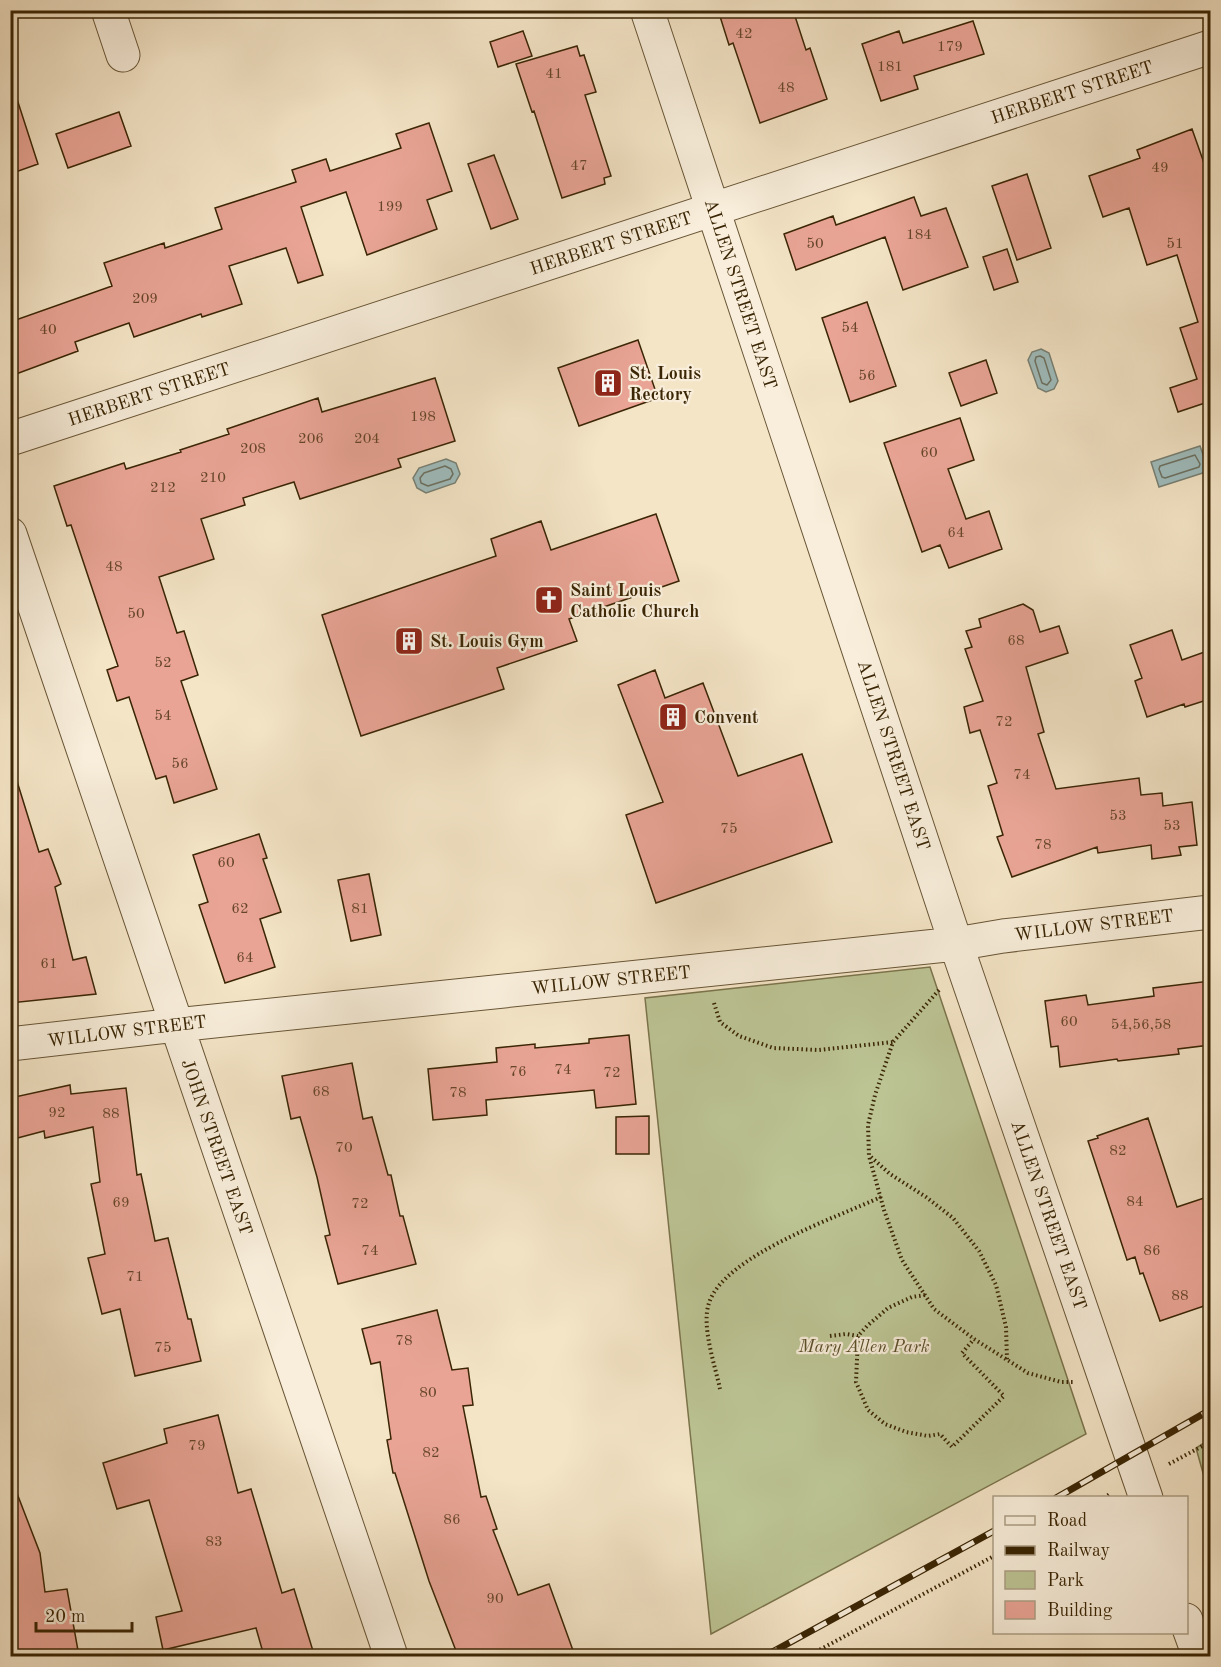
<svg xmlns="http://www.w3.org/2000/svg" width="1221" height="1667" font-family="'Old Standard TT',serif">
<style>
.green{fill:#bcc494;stroke:#7b744c;stroke-width:1.5}
.water{fill:#9fbdbe;stroke:#778074;stroke-width:1.5}
.lines{fill:none;stroke-linecap:round;stroke-linejoin:round}
.shore{stroke:#6c7161;stroke-width:1.5}
.building{fill:#e9a495;stroke:#3a2504;stroke-width:1.5}
.minor-casing{stroke:#685535;stroke-width:35}
.path{stroke:#3a2504;stroke-width:4;stroke-dasharray:1.5 3;stroke-linecap:butt}
.minor{stroke:#f8eedb;stroke-width:33}
.rail-casing{stroke:#3a2504;stroke-width:7}
.rail{stroke:#f8eedb;stroke-width:4.5;stroke-dasharray:14;stroke-linecap:butt}
.labels{text-anchor:middle;stroke-width:4.5;stroke-linejoin:round;paint-order:stroke}
.number-label{font-size:15px;fill:#664528}
.street-label{font-size:18px;fill:#3a2504;stroke:#f8eedb}
.poi-label{font-size:18px;font-weight:bold;fill:#3a2504;stroke:#f8eedb;text-anchor:start}
.park-label{font-size:18px;font-style:italic;fill:#5a4d28;stroke:#f8eedb}
</style>
<rect width="100%" height="100%" fill="#f4e5c7"/>
<filter id="stains"><feTurbulence type="fractalNoise" baseFrequency=".00333" numOctaves="4"/><feColorMatrix values="0 0 0 0 .2 0 0 0 0 .09 0 0 0 0 .02 0 0 0 .5 -.17"/></filter>
<radialGradient id="worn" r=".72"><stop offset=".6" stop-color="#630" stop-opacity="0"/><stop offset="1" stop-color="#630" stop-opacity=".3"/></radialGradient>
<!-- green -->
<path class="green" d="M 930,967 L 1086,1434 L 711,1634 L 645,998 Z
M 1210,1439 L 1210,1478 L 1205,1480 L 1196,1448 Z"/>
<!-- water -->
<path class="water" d="M 1041,349 L 1049,353 L 1058,381 L 1054,389 L 1046,392 L 1038,388 L 1028,360 L 1032,352 Z
M 1200,446 L 1209,471 L 1159,487 L 1151,462 Z
M 446,459 L 456,463 L 460,474 L 455,483 L 426,493 L 417,488 L 413,478 L 419,468 Z"/>
<g class="lines">
<!-- shore -->
<path class="shore" d="M 1040,356 L 1044,358 L 1051,380 L 1047,385 L 1042,383 L 1035,361 L 1036,357 Z
M 1195,455 L 1200,464 L 1199,467 L 1165,478 L 1162,477 L 1159,469 L 1160,466 Z
M 445,466 L 451,469 L 453,474 L 450,479 L 428,486 L 421,483 L 420,478 L 424,473 Z"/>
</g>
<!-- building -->
<path class="building" d="M 718,10 L 793,10 L 806,50 L 810,48 L 827,99 L 760,123 L 733,43 L 729,45 Z
M 973,21 L 984,54 L 914,76 L 918,89 L 881,101 L 862,44 L 899,31 L 903,43 Z
M 523,31 L 532,56 L 498,67 L 490,42 Z
M 577,46 L 580,56 L 584,55 L 596,92 L 585,95 L 611,176 L 604,178 L 605,184 L 562,198 L 534,111 L 532,112 L 516,64 Z
M 16,96 L 38,164 L 10,174 L 10,97 Z
M 119,112 L 131,146 L 68,168 L 56,134 Z
M 429,123 L 452,191 L 427,200 L 437,229 L 367,255 L 346,192 L 301,207 L 323,275 L 298,283 L 286,248 L 229,266 L 242,304 L 202,317 L 201,314 L 134,337 L 129,323 L 75,342 L 78,351 L 16,374 L 10,359 L 10,322 L 112,286 L 104,263 L 164,243 L 165,248 L 222,229 L 215,208 L 296,182 L 292,170 L 326,159 L 330,171 L 401,148 L 396,134 Z
M 1192,129 L 1210,180 L 1210,404 L 1206,405 L 1205,403 L 1178,412 L 1170,388 L 1197,379 L 1180,328 L 1198,322 L 1177,255 L 1147,265 L 1129,208 L 1103,217 L 1089,176 L 1140,158 L 1137,150 Z
M 494,155 L 518,219 L 491,229 L 468,164 Z
M 1027,174 L 1051,248 L 1017,260 L 992,186 Z
M 914,197 L 921,216 L 946,208 L 968,267 L 903,290 L 885,237 L 796,270 L 784,234 L 833,216 L 836,225 Z
M 1007,249 L 1018,282 L 994,290 L 983,257 Z
M 867,302 L 896,386 L 850,402 L 822,318 Z
M 638,340 L 658,398 L 579,426 L 558,368 Z
M 986,360 L 997,393 L 961,406 L 949,373 Z
M 435,378 L 455,441 L 398,459 L 401,467 L 300,499 L 294,482 L 243,498 L 245,505 L 201,519 L 214,559 L 159,577 L 177,633 L 184,631 L 198,675 L 181,681 L 217,789 L 174,803 L 166,776 L 156,779 L 129,697 L 117,701 L 107,670 L 118,666 L 71,525 L 67,526 L 54,486 L 124,463 L 126,469 L 181,452 L 180,450 L 229,434 L 227,429 L 318,398 L 322,412 Z
M 960,418 L 974,460 L 948,469 L 966,519 L 989,511 L 1002,549 L 949,568 L 940,545 L 922,552 L 884,443 Z
M 656,514 L 679,581 L 569,619 L 577,641 L 497,668 L 504,689 L 361,736 L 322,615 L 496,556 L 491,539 L 541,521 L 551,550 Z
M 1023,604 L 1033,610 L 1040,632 L 1059,626 L 1068,653 L 1026,667 L 1044,732 L 1038,734 L 1056,789 L 1139,778 L 1141,795 L 1162,793 L 1163,806 L 1192,802 L 1197,845 L 1179,847 L 1181,855 L 1152,859 L 1151,845 L 1098,853 L 1097,847 L 1012,877 L 997,837 L 1003,835 L 988,786 L 997,783 L 980,730 L 970,733 L 964,707 L 983,701 L 965,649 L 972,647 L 966,631 L 981,627 L 979,619 Z
M 1172,630 L 1182,660 L 1210,650 L 1210,699 L 1185,707 L 1184,704 L 1147,717 L 1135,681 L 1142,678 L 1130,645 Z
M 655,670 L 665,698 L 703,683 L 738,776 L 802,754 L 832,842 L 656,903 L 626,815 L 663,802 L 618,685 Z
M 16,778 L 39,852 L 48,849 L 61,884 L 55,887 L 73,960 L 86,957 L 96,994 L 10,1003 L 10,779 Z
M 259,834 L 267,858 L 263,859 L 281,912 L 260,919 L 275,967 L 225,983 L 199,905 L 208,902 L 193,855 Z
M 369,874 L 381,935 L 351,941 L 338,880 Z
M 1210,981 L 1210,1045 L 1178,1049 L 1179,1054 L 1118,1061 L 1117,1059 L 1060,1067 L 1058,1046 L 1051,1047 L 1045,1001 L 1086,995 L 1088,1005 L 1154,996 L 1153,988 Z
M 629,1035 L 636,1104 L 596,1108 L 594,1090 L 486,1100 L 487,1115 L 433,1120 L 428,1069 L 497,1062 L 496,1048 L 535,1044 L 535,1048 L 589,1043 L 589,1039 Z
M 352,1063 L 363,1119 L 372,1117 L 388,1175 L 391,1175 L 400,1216 L 403,1216 L 416,1264 L 338,1284 L 325,1236 L 330,1235 L 317,1177 L 300,1117 L 291,1119 L 282,1076 Z
M 70,1085 L 71,1094 L 126,1088 L 137,1175 L 141,1174 L 155,1241 L 168,1238 L 188,1319 L 191,1319 L 201,1361 L 135,1376 L 120,1309 L 102,1314 L 88,1258 L 105,1254 L 91,1184 L 100,1182 L 93,1127 L 45,1138 L 44,1131 L 10,1140 L 10,1098 Z
M 649,1116 L 649,1154 L 616,1154 L 616,1117 Z
M 1148,1118 L 1177,1207 L 1210,1196 L 1210,1304 L 1160,1321 L 1143,1273 L 1140,1274 L 1135,1257 L 1127,1260 L 1088,1141 L 1098,1138 L 1097,1136 Z
M 437,1310 L 452,1370 L 468,1368 L 473,1405 L 463,1406 L 481,1497 L 486,1496 L 497,1529 L 493,1530 L 518,1595 L 549,1584 L 575,1656 L 458,1656 L 429,1581 L 395,1473 L 393,1473 L 387,1440 L 391,1439 L 380,1362 L 371,1364 L 362,1329 Z
M 218,1415 L 238,1493 L 251,1489 L 282,1593 L 294,1589 L 313,1651 L 296,1656 L 264,1656 L 256,1628 L 163,1650 L 156,1617 L 182,1611 L 149,1500 L 117,1509 L 103,1463 L 167,1443 L 164,1429 Z
M 10,1483 L 13,1483 L 40,1553 L 45,1592 L 67,1589 L 79,1656 L 10,1656 Z"/>
<g class="lines">
<!-- minor casing -->
<g class="minor-casing">
<path id="minor" d="M 108,10 L 123,55
M 647,10 L 956,944 L 1146,1498
M 10,439 L 1210,47
M 10,534 L 391,1656
M 10,1044 L 176,1025 L 956,944 L 1003,936 L 1210,912
M 1186,1620 L 1199,1656"/>
</g>
<!-- path -->
<path class="path" d="M 939,990 L 893,1042 L 875,1095 L 868,1125 L 869,1156 L 884,1210 L 902,1260 L 934,1309 L 974,1339 L 1028,1373 L 1061,1382 L 1073,1382
M 714,1003 L 720,1022 L 739,1036 L 773,1048 L 819,1050 L 893,1042
M 871,1157 L 890,1174 L 926,1197 L 953,1218 L 979,1251 L 996,1285 L 1006,1327 L 1007,1360
M 925,1295 L 912,1297 L 888,1308 L 867,1326 L 858,1336 L 856,1382 L 868,1410 L 885,1424 L 906,1432 L 928,1436 L 940,1434 L 952,1447 L 1004,1396 L 962,1353 L 974,1339
M 830,1336 L 846,1334 L 858,1336
M 720,1389 C 715,1365 701,1326 709,1303 C 724,1256 837,1217 881,1197
M 1169,1464 L 1210,1442
M 1104,1498 L 1111,1493
M 808,1656 L 994,1556"/>
<!-- minor -->
<use href="#minor" class="minor"/>
<!-- rail casing -->
<g class="rail-casing">
<path id="rail" d="M 1056,1498 L 1210,1410
M 765,1656 L 994,1531"/>
</g>
<!-- rail -->
<use href="#rail" class="rail"/>
</g>
<!-- icons -->
<defs>
<g id="building-square" transform="scale(1.5)"><rect x="-9" y="-9" width="18" height="18" rx="4" fill="#8f2418" stroke="#f8eedb"/><path d="M-4-6H4V6H1V3H-1V6H-4ZM-2.5-4.3h1.7v1.8h-1.7ZM.8-4.3h1.7v1.8H.8ZM-2.5-1h1.7V.8h-1.7ZM.8-1h1.7V.8H.8Z" fill="#fff"/></g>
<g id="church-square" transform="scale(1.5)"><rect x="-9" y="-9" width="18" height="18" rx="4" fill="#8f2418" stroke="#f8eedb"/><path d="M-1.2-6h2.4v3.5h3.3v2.4h-3.3V6h-2.4V-.1h-3.3v-2.4h3.3Z" fill="#fff"/></g>
</defs>
<g fill-rule="evenodd">
<use href="#building-square" x="608" y="383"/>
<use href="#church-square" x="549" y="600"/>
<use href="#building-square" x="409" y="641"/>
<use href="#building-square" x="673" y="717"/>
</g>
<g class="labels">
<!-- number labels -->
<g class="number-label">
<text x="744" y="38">42</text>
<text x="950" y="51">179</text>
<text x="890" y="71">181</text>
<text x="554" y="78">41</text>
<text x="786" y="92">48</text>
<text x="579" y="170">47</text>
<text x="1160" y="172">49</text>
<text x="390" y="211">199</text>
<text x="919" y="239">184</text>
<text x="815" y="248">50</text>
<text x="1175" y="248">51</text>
<text x="145" y="303">209</text>
<text x="850" y="332">54</text>
<text x="48" y="334">40</text>
<text x="867" y="380">56</text>
<text x="423" y="421">198</text>
<text x="311" y="443">206</text>
<text x="367" y="443">204</text>
<text x="253" y="453">208</text>
<text x="929" y="457">60</text>
<text x="213" y="482">210</text>
<text x="163" y="492">212</text>
<text x="956" y="537">64</text>
<text x="114" y="571">48</text>
<text x="136" y="618">50</text>
<text x="1016" y="645">68</text>
<text x="163" y="667">52</text>
<text x="163" y="720">54</text>
<text x="1004" y="726">72</text>
<text x="180" y="768">56</text>
<text x="1022" y="779">74</text>
<text x="1118" y="820">53</text>
<text x="1172" y="830">53</text>
<text x="729" y="833">75</text>
<text x="1043" y="849">78</text>
<text x="226" y="867">60</text>
<text x="240" y="913">62</text>
<text x="360" y="913">81</text>
<text x="245" y="962">64</text>
<text x="49" y="968">61</text>
<text x="1069" y="1026">60</text>
<text x="1141" y="1029">54,56,58</text>
<text x="563" y="1074">74</text>
<text x="518" y="1076">76</text>
<text x="612" y="1077">72</text>
<text x="321" y="1096">68</text>
<text x="458" y="1097">78</text>
<text x="57" y="1117">92</text>
<text x="111" y="1118">88</text>
<text x="344" y="1152">70</text>
<text x="1118" y="1155">82</text>
<text x="1135" y="1206">84</text>
<text x="121" y="1207">69</text>
<text x="360" y="1208">72</text>
<text x="370" y="1255">74</text>
<text x="1152" y="1255">86</text>
<text x="135" y="1281">71</text>
<text x="1180" y="1300">88</text>
<text x="404" y="1345">78</text>
<text x="163" y="1352">75</text>
<text x="428" y="1397">80</text>
<text x="197" y="1450">79</text>
<text x="431" y="1457">82</text>
<text x="452" y="1524">86</text>
<text x="214" y="1546">83</text>
<text x="495" y="1603">90</text>
</g>
<!-- street labels -->
<g class="street-label">
<text transform="translate(1072 92) rotate(-18)" y="6">HERBERT STREET</text>
<text transform="translate(611 243) rotate(-18)" y="6">HERBERT STREET</text>
<text transform="translate(741 294) rotate(72)" y="6">ALLEN STREET EAST</text>
<text transform="translate(149 394) rotate(-18)" y="6">HERBERT STREET</text>
<text transform="translate(894 755) rotate(72)" y="6">ALLEN STREET EAST</text>
<text transform="translate(1094 925) rotate(-7)" y="6">WILLOW STREET</text>
<text transform="translate(611 980) rotate(-6)" y="6">WILLOW STREET</text>
<text transform="translate(127 1031) rotate(-7)" y="6">WILLOW STREET</text>
<text transform="translate(217 1147) rotate(71)" y="6">JOHN STREET EAST</text>
<text transform="translate(1049 1215) rotate(71)" y="6">ALLEN STREET EAST</text>
</g>
<!-- poi labels -->
<g class="poi-label">
<text x="629" y="379">St. Louis<tspan x="629" dy="21">Rectory</tspan></text>
<text x="570" y="596">Saint Louis<tspan x="570" dy="21">Catholic Church</tspan></text>
<text x="430" y="647">St. Louis Gym</text>
<text x="694" y="723">Convent</text>
</g>
<!-- park labels -->
<g class="park-label">
<text x="864" y="1352">Mary Allen Park</text>
</g>
</g>
<!-- margin -->
<rect width="1221" height="1667" fill="none" stroke="#f4e5c7" stroke-width="36"/>
<rect x="12" y="12" width="1197" height="1643" fill="none" stroke="#3a2504" stroke-width="3"/>
<rect x="18" y="18" width="1185" height="1631" fill="none" stroke="#3a2504" stroke-width="1.5"/>
<!-- legend -->
<rect x="993" y="1496" width="195" height="138" fill="#f8eedb" stroke="#ac9e85" stroke-width="1.5"/>
<rect x="1005" y="1516" width="30" height="9" fill="#f8eedb" stroke="#ac9e85" stroke-width="1.5"/>
<text x="1047" y="1526" font-size="18" fill="#3a2504">Road</text>
<rect x="1005" y="1546" width="30" height="9" fill="#3a2504" stroke="#ac9e85" stroke-width="1.5"/>
<text x="1047" y="1556" font-size="18" fill="#3a2504">Railway</text>
<rect x="1005" y="1571" width="30" height="18" fill="#bcc494" stroke="#ac9e85" stroke-width="1.5"/>
<text x="1047" y="1586" font-size="18" fill="#3a2504">Park</text>
<rect x="1005" y="1601" width="30" height="18" fill="#e9a495" stroke="#ac9e85" stroke-width="1.5"/>
<text x="1047" y="1616" font-size="18" fill="#3a2504">Building</text>
<!-- scale -->
<path d="M36 1622v9h96v-9" fill="none" stroke="#3a2504" stroke-width="3"/>
<text x="45" y="1622" font-size="18" fill="#3a2504" stroke="#f8eedb" stroke-width="4.5" paint-order="stroke">20 m</text>
<rect width="100%" height="100%" filter="url(#stains)"/>
<rect width="100%" height="100%" fill="url(#worn)"/>
</svg>
